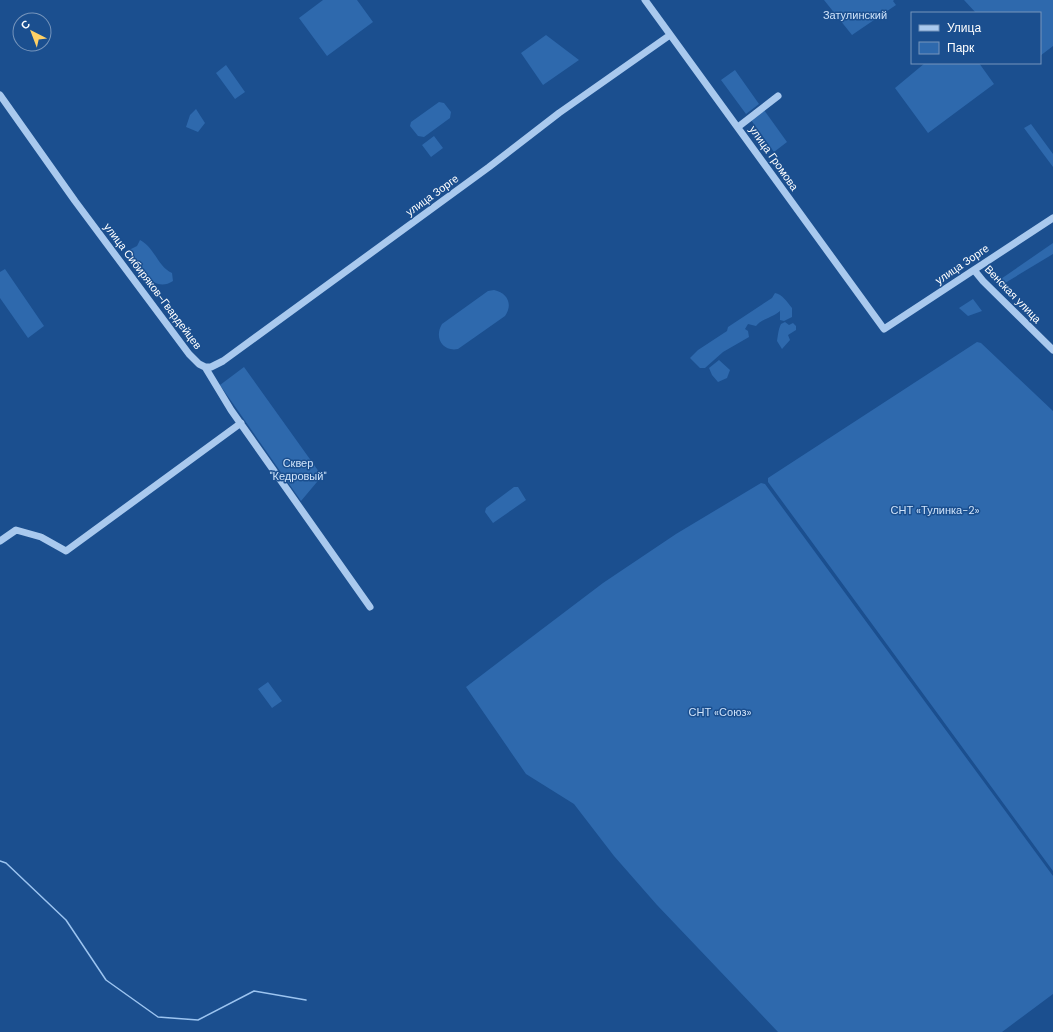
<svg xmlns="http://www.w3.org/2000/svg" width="1053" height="1032" font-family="'DM Sans',sans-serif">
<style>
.green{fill:#2e69ad}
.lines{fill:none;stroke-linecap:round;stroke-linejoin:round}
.stream{stroke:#9cc4f0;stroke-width:1.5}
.minor{stroke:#a9c9ee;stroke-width:7}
.labels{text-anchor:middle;stroke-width:3;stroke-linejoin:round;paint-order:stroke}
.park-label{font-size:11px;fill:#cfe3fa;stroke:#1b4f8f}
.street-label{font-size:11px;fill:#fff;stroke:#1b4f8f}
</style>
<rect width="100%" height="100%" fill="#1b4f8f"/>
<!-- green -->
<path class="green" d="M 323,0 L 357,0 L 373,22 L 327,56 L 299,18 Z
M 824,0 L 894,0 L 893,1 L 896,5 L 852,35 Z
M 964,0 L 1053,0 L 1053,46 L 1040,56 L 1040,13 L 976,13 Z
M 546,35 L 579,60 L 543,85 L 521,53 Z
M 925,63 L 979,63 L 994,84 L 928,133 L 895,88 Z
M 226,65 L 245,92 L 235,99 L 216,73 Z
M 735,70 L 759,104 L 746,114 L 721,80 Z
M 439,102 L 444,103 L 451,112 L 450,118 L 424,137 L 418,136 L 410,126 L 411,122 Z
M 196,109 L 205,123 L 198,132 L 186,127 L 190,115 Z
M 764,110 L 787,142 L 774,152 L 751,120 Z
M 1031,124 L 1053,154 L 1053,167 L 1024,128 Z
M 434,136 L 443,148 L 431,157 L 422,145 Z
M 140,240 C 155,248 158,267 172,273 L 173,281 C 152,295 139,264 129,250 L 137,246 Z
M 1053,243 L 1053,254 L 1000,286 L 995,283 Z
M 5,269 L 44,326 L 28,338 L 0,298 L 0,272 Z
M 494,290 C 508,293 513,305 505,316 L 458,349 C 442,352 434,337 442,324 L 488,291 Z
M 775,293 C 782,294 788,303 792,308 L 792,317 L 784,321 L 780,320 L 780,311 C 772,318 763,318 756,326 L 748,324 L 745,329 L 748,331 L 749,337 L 723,352 L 705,368 L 700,368 L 690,358 L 698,350 L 727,331 L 728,327 L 772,298 Z
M 973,299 L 982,311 L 968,316 L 959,308 Z
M 785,322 L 789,325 L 793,323 L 796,326 L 796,330 L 788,335 L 790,340 L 782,349 L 777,341 C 778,336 778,330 781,324 Z
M 977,342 L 981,343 L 1053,411 L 1053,871 L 768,482 L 768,478 Z
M 719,360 L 730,370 L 727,378 L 718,382 L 712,375 L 709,368 Z
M 244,367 L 322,476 L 301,501 L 220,385 Z
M 761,483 L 765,484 L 1053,876 L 1053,994 L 1002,1032 L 778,1032 L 657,905 L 614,856 L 574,804 L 526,774 L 466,687 L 603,583 L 676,534 Z
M 514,487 L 518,487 L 526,500 L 493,523 L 485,512 L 486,508 Z
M 268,682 L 282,701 L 272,708 L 258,689 Z"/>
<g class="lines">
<!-- stream -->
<path class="stream" d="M 0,861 L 6,863 L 66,920 L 106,980 L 158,1017 L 198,1020 L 254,991 L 306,1000"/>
<!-- minor -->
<path class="minor" d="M 645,0 L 884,329 L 1053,218
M 0,95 L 75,201 L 189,354 L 199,364 L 205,367 L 231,410 L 370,607
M 738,127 L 778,96
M 974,270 L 983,281 L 1053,350
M 205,367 L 211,367 L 223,361 L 489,167 L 559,113 L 670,35
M 0,541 L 16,530 L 41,537 L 66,551 L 241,423"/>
</g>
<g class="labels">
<!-- park labels -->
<g class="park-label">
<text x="855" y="19">Затулинский</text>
<text x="298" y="467">Сквер<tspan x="298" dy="13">"Кедровый"</tspan></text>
<text x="935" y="514">СНТ «Тулинка-2»</text>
<text x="720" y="716">СНТ «Союз»</text>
</g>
<!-- street labels -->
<g class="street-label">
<text transform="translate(774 158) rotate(55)" y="4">улица Громова</text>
<text transform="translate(432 195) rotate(-36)" y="4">улица Зорге</text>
<text transform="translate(962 264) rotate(-34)" y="4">улица Зорге</text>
<text transform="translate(153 286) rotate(53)" y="4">улица Сибиряков-Гвардейцев</text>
<text transform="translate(1013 294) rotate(46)" y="4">Венская улица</text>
</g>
</g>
<!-- legend -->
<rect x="911" y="12" width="130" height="52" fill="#1b4f8f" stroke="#7695bc"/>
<rect x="919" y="25" width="20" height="6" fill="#a9c9ee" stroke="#7695bc"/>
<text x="947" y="32" font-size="12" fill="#ffffff">Улица</text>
<rect x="919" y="42" width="20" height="12" fill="#2e69ad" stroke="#7695bc"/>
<text x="947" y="52" font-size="12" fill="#ffffff">Парк</text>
<!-- north arrow -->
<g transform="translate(32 32) rotate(318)"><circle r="19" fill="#1b4f8f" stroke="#7695bc"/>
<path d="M0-3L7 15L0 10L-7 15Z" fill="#ffd166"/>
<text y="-6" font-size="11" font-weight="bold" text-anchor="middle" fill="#ffffff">С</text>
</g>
</svg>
